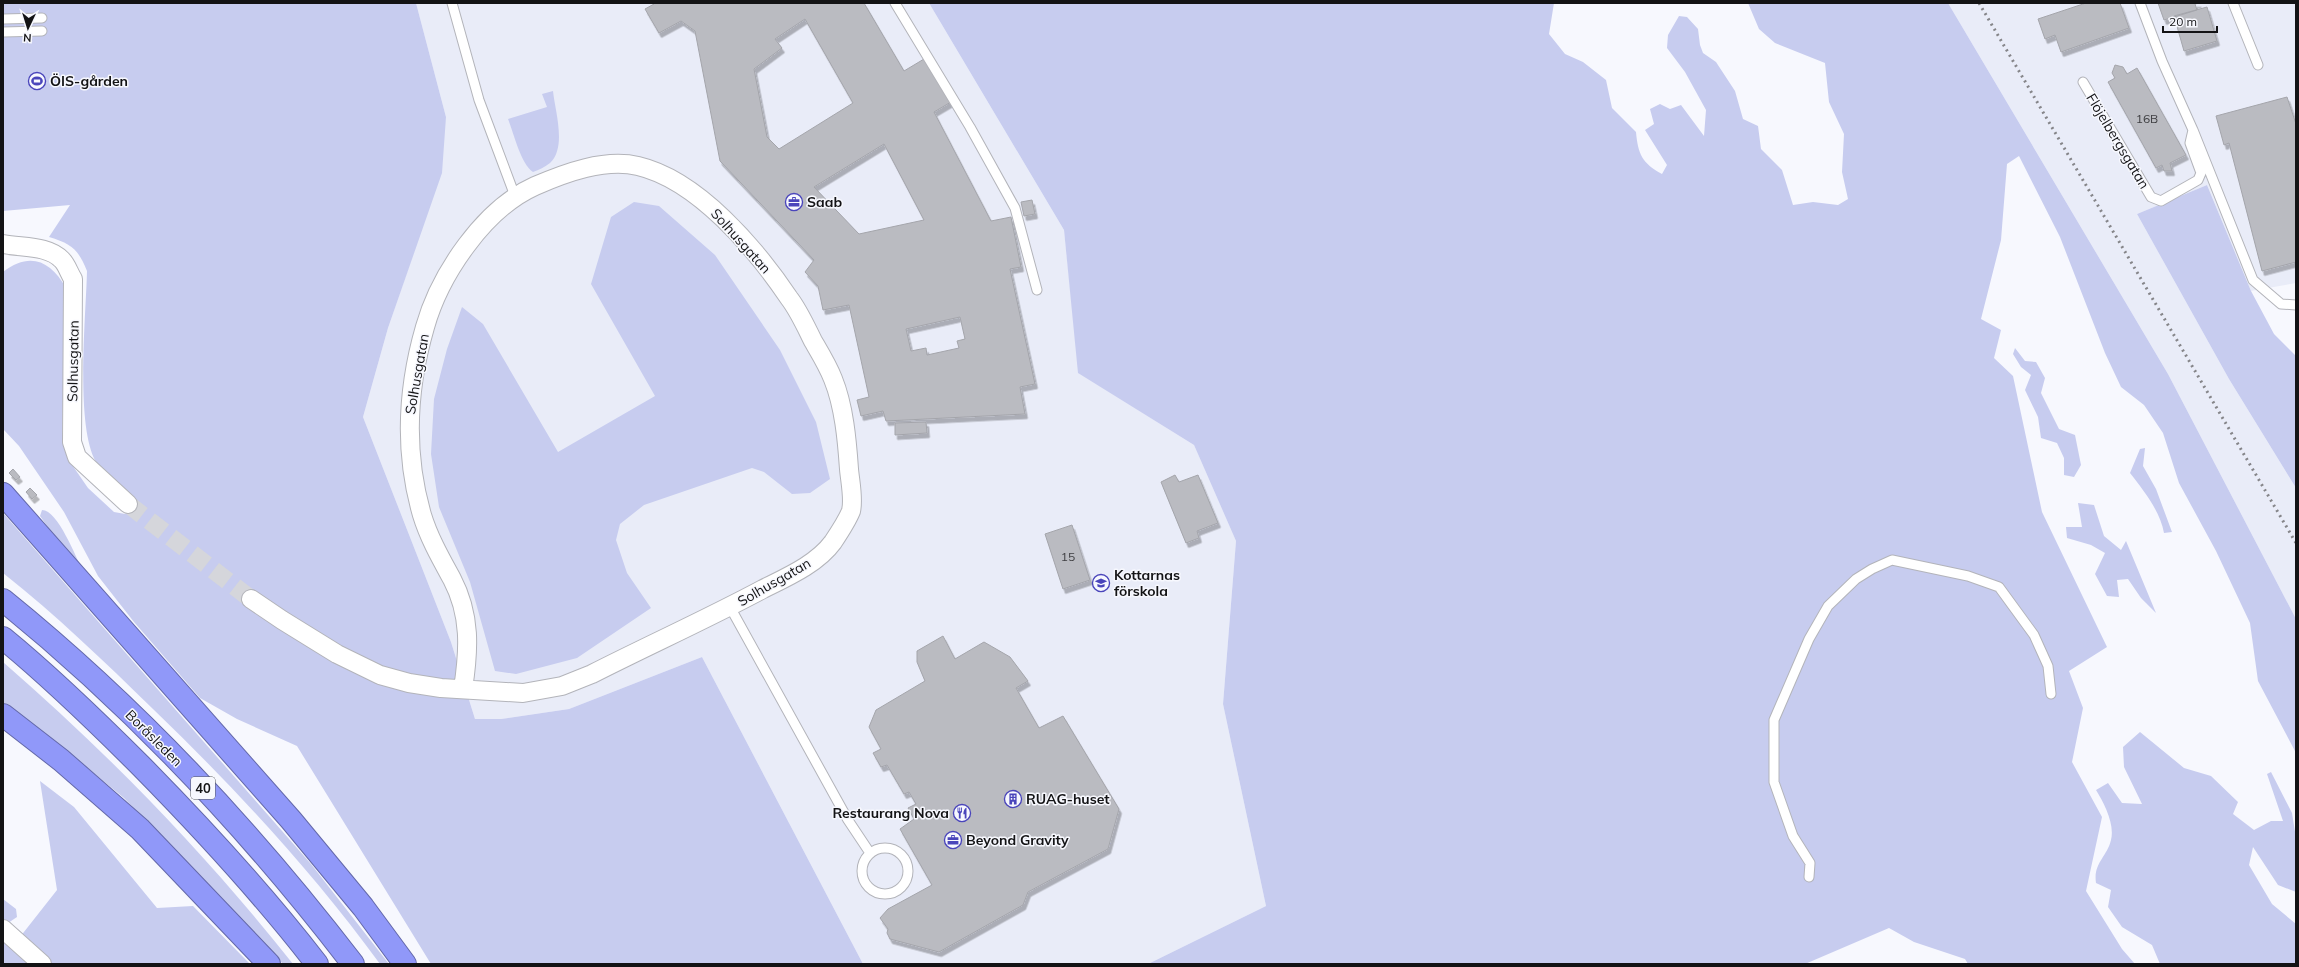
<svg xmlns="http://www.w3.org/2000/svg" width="2299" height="967" font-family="Mulish,sans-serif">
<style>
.built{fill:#e9ecf8}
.green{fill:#c7ccef}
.building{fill:#babbc1;stroke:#a4a5ab;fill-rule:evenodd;filter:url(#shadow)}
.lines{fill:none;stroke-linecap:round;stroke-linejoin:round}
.street-tunnel{stroke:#d5d6db;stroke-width:18;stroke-dasharray:18 9;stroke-linecap:butt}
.lane-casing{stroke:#b3b4ba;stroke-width:11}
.street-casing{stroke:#b3b4ba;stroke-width:20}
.highway-casing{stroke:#6469a9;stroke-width:24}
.lane{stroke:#fff;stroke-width:9}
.street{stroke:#fff;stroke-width:18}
.highway{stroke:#9098f9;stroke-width:22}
.rail{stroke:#858589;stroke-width:3;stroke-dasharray:2 4;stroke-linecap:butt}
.labels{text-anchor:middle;stroke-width:3;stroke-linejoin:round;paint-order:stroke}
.number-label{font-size:12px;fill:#3d3d40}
.shield{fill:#f7f8fe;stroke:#57585b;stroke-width:1}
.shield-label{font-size:13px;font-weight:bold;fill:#131315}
.poi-label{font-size:14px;font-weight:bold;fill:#131315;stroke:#f7f8fe;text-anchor:start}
.street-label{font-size:14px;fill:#131315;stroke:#f7f8fe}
</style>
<defs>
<filter id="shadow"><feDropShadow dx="2.5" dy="4.5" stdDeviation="0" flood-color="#0004"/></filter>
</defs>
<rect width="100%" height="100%" fill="#f7f8fe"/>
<!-- built -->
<path class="built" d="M 416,3 L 929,3 L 1064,230 L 1079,373 L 1194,445 L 1236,541 L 1223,704 L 1266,906 L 1148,964 L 863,964 L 702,657 L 569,709 L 501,719 L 475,719 L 451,642 L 363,417 L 388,328 L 414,252 L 446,117 Z
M 1948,3 L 2296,3 L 2296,283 L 2251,291 L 2207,185 L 2137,214 L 2229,379 L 2296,488 L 2296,619 L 2168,374 Z"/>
<!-- green -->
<path class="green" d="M 3,3 L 416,3 L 446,117 L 442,173 L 388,328 L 363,417 L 451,642 L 475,719 L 501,719 L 569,709 L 702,657 L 863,964 L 431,964 L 297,746 L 237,719 L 200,698 L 134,622 L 98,576 L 64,512 L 19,446 L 3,429 L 3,272 C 30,251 51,261 66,288 L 62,432 L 68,459 L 88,488 L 114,512 L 125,514 L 135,505 C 123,492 105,478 96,462 C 75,426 86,316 87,271 C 78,249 72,244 49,237 L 70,205 L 3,211 Z
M 929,3 L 1554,3 L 1549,34 L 1565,54 L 1583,62 L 1606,80 L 1612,108 L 1636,132 C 1638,154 1642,163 1662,174 L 1667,165 L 1645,130 L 1654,124 L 1650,109 L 1660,104 L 1670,109 L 1681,105 L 1704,136 L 1706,110 L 1685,72 L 1667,48 L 1668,35 L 1679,16 L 1687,17 L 1698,29 L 1700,45 L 1703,53 L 1716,62 L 1735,91 L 1743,119 L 1758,126 L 1761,149 L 1782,170 L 1793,205 L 1813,202 L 1838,205 L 1848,199 L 1842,172 L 1844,134 L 1829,102 L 1825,63 L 1775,43 L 1759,29 L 1748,3 L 1948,3 L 2168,374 L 2296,619 L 2296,753 L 2258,681 L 2250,623 L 2216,551 L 2179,483 L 2163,433 L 2144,405 L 2121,387 L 2105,353 L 2060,237 L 2019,156 L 2007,164 L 2001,240 L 1981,319 L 2001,330 L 1994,358 L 2013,376 L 2042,512 L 2107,647 L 2069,671 L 2083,708 L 2072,762 L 2102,817 L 2086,891 L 2122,949 L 2135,964 L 1968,964 L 1965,959 L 1914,942 L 1889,928 L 1805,964 L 1148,964 L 1266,906 L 1223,704 L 1236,541 L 1194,445 L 1078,373 L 1064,230 Z
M 553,91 C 555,111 567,147 550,163 C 545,167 539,170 533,172 C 521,164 514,134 508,119 L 547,107 L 542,94 Z
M 2207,185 L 2251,291 L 2274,334 L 2296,356 L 2296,488 L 2229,379 L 2137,214 Z
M 634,202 L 659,206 L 715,255 L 780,350 L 816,422 L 830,479 L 810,493 L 792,494 L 764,472 L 752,468 L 644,505 L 620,524 L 616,540 L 627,573 L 651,608 L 577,658 L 516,674 L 495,671 L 470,582 L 439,507 L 431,454 L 434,399 L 447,349 L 462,307 L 483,324 L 558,452 L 655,396 L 591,284 L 611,217 Z
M 2015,348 L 2025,361 L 2036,362 L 2045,378 L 2041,393 L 2059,429 L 2075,435 L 2081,465 L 2074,477 L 2064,475 L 2064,458 L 2057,443 L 2041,438 L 2038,417 L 2025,390 L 2031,375 L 2021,367 L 2013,354 Z
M 2145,448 L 2143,466 L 2156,489 L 2172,532 L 2164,533 C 2160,511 2144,491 2130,473 L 2140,449 Z
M 2078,503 L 2094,505 L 2104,536 L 2121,550 L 2126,541 L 2156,613 L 2141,598 L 2128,579 L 2117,580 L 2119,597 L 2107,596 L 2095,574 L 2105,553 L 2091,545 L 2067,538 L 2066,527 L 2082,527 Z
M 42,510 C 58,510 76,558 83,571 L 61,546 L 40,516 Z
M 3,513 L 311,864 L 389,964 L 380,964 C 313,872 235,788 153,709 C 105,662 56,615 3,573 Z
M 3,662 C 109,754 206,854 293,964 L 283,964 L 124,798 L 41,730 L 3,704 Z
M 2140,732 L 2184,768 L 2211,776 L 2238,802 L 2233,814 L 2254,830 L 2271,821 L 2283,821 L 2267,774 L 2271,772 L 2292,813 L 2296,838 L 2296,892 L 2278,885 L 2253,847 L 2249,865 L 2272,904 L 2296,924 L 2296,964 L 2160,964 L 2152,945 L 2122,927 L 2108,907 L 2111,890 L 2096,883 C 2093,863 2107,857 2111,840 C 2115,824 2104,803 2096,790 L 2108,783 L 2122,803 L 2142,804 L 2124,767 L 2123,747 Z
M 40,781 L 74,807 L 157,908 L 193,906 L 250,964 L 3,964 L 3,939 L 20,937 L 57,890 Z
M 3,899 L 16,909 L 17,917 L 8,923 L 3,919 Z"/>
<!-- building -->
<path class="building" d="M 652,3 L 864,3 L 904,71 L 924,59 L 951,102 L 934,112 L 991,221 L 1011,217 L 1021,267 L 1010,269 L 1035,384 L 1020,387 L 1025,414 L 886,421 L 883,411 L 861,416 L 857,400 L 869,397 L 849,305 L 823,310 L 818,286 L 805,272 L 814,260 L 720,161 L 695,31 L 681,21 L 659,33 L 645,9 L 654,4 ZM 805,19 L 853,103 L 779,149 L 767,137 L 754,69 L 782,48 L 775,39 ZM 884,144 L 924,220 L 859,234 L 814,187 ZM 960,317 L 965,339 L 957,341 L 959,348 L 927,355 L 926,348 L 911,351 L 906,329 Z
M 2086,3 L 2120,3 L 2129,28 L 2061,52 L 2055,35 L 2045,39 L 2038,19 Z
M 2158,3 L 2199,3 L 2195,4 L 2197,10 L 2164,20 Z
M 2207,7 L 2217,41 L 2184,51 L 2174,16 Z
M 2115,65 L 2123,67 L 2127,74 L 2137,68 L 2186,155 L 2170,163 L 2172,171 L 2164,171 L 2162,165 L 2156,168 L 2108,82 L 2115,78 L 2112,73 Z
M 2287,97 L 2296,124 L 2296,262 L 2262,271 L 2229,143 L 2224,145 L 2216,116 Z
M 1032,200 L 1035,214 L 1024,216 L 1021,202 Z
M 926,422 L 927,433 L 895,435 L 895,423 Z
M 13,469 L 20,477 L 16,480 L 9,473 Z
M 1175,475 L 1179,482 L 1198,475 L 1218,523 L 1197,531 L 1199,538 L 1186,543 L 1161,482 Z
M 30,488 L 37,495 L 32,499 L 26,492 Z
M 1072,525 L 1090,580 L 1063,589 L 1045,534 Z
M 943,636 L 955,659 L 984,642 L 1010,657 L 1028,681 L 1016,688 L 1039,728 L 1063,716 L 1119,809 L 1108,849 L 1028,892 L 1023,905 L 939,952 L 890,939 L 887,933 L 888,929 L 880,918 L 888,909 L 932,885 L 900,829 L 914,819 L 908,808 L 916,804 L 909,792 L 904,794 L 887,765 L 881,767 L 873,753 L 881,749 L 869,727 L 876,710 L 925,681 L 917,662 L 917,651 Z"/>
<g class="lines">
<!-- street-tunnel -->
<path class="street-tunnel" d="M 128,504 L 251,599"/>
<!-- lane casing -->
<g class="lane-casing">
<path id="lane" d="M 452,3 L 479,100 L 515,196
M 895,3 L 970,127 L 1015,208 L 1037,290
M 2233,3 L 2258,65
M 3,19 L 42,18
M 3,32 L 42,31
M 2083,82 L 2151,197 L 2161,201 L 2198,180 L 2201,173 L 2190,143 L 2193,130 L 2162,61 L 2140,3
M 2193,130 L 2253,280 L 2281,304 L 2296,305
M 730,607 L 848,820 L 870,853
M862 871a23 23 0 1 1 46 0a23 23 0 1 1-46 0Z
M 1809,877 L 1810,863 L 1793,836 L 1774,782 L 1774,720 L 1809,639 L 1828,606 L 1856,579 L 1872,569 L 1892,560 L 1968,576 L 1999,587 L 2034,635 L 2048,666 L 2051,694"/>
</g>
<!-- street casing -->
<g class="street-casing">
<path id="street" d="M 3,244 C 22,248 48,245 62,260 C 67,265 69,273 73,279 L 72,442 L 77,457 L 128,504
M 251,599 L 282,620 L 337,654 L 380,675 L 409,683 L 441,688 L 523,693 L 562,686 L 592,674 C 649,645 707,619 763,589 C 787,577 817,564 833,542 C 839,533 847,521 851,511 C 854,499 850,481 849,469 C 847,440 844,406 833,379 C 828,366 820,353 813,341 C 806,327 799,311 789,298 C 756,249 698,180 638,166 C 605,158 565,173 535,186 C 484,209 440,274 425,327 C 407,389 404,453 422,515 C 429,538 441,559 452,579 C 471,615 469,650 463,689
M 3,929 L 42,964"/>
</g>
<!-- highway casing -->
<g class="highway-casing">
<path id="highway" d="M 3,494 L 291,820 L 363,907 L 405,964
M 3,600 C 134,706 251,831 353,964
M 3,638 C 52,678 97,722 141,766 C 203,829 263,894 317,964
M 3,715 L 61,760 L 140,829 L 269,964"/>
</g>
<!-- lane -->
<use href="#lane" class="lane"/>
<!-- street -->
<use href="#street" class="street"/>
<!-- highway -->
<use href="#highway" class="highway"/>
<!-- rail -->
<path class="rail" d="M 1979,3 L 2296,543"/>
</g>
<!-- icons -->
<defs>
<g id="stadium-ring" transform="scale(0.9)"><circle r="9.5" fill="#f7f8fe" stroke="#4a45bb" stroke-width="1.5"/><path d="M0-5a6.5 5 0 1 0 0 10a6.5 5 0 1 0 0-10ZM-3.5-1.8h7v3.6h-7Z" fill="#4a45bb"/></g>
<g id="office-ring" transform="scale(0.9)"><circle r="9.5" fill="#f7f8fe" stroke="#4a45bb" stroke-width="1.5"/><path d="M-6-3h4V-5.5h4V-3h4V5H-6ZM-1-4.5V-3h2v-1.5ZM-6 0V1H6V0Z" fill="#4a45bb"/></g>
<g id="school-ring" transform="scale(0.9)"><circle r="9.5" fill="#f7f8fe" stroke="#4a45bb" stroke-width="1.5"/><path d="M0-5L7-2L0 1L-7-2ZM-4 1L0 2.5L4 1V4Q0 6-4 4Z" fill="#4a45bb"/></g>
<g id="building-ring" transform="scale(0.9)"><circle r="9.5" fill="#f7f8fe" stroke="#4a45bb" stroke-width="1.5"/><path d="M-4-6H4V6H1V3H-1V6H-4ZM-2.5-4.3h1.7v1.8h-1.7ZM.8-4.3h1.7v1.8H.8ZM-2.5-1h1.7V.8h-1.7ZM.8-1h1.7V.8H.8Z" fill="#4a45bb"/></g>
<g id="restaurant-ring" transform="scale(0.9)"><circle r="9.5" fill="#f7f8fe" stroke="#4a45bb" stroke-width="1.5"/><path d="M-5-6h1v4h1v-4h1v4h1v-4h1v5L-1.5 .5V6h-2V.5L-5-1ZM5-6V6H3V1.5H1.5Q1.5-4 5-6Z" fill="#4a45bb"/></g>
</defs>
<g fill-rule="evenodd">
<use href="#stadium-ring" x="37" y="81"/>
<use href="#office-ring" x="794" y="202"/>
<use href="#school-ring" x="1101" y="583"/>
<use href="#building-ring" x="1013" y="799"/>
<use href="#restaurant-ring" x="962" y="813"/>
<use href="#office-ring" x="953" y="840"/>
</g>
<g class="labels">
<!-- number labels -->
<g class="number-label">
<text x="2147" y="123">16B</text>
<text x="1068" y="561">15</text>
</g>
<!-- shield labels -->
<rect class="shield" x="191" y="777" width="24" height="22" rx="3"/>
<g class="shield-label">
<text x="203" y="793">40</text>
</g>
<!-- poi labels -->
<g class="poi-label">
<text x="50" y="86">ÖIS-gården</text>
<text x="807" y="207">Saab</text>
<text x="1114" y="580">Kottarnas<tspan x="1114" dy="16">förskola</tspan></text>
<text x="1026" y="804">RUAG-huset</text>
<text x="949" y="818" text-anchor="end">Restaurang Nova</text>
<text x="966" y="845">Beyond Gravity</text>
</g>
<!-- street labels -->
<g class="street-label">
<text transform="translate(2118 141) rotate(59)" y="5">Flöjelbergsgatan</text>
<text transform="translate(741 241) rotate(48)" y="5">Solhusgatan</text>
<text transform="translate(73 361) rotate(-89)" y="5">Solhusgatan</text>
<text transform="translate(417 374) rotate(-80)" y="5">Solhusgatan</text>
<text transform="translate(774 582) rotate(-30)" y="5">Solhusgatan</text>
<text transform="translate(154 738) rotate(45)" y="5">Boråsleden</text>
</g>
</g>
<!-- border -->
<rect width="2299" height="967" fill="none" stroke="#131315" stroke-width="8"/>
<!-- north arrow -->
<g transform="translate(28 28) rotate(184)" stroke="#f7f8fe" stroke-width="3" paint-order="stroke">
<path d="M0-3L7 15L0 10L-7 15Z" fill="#131315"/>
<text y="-6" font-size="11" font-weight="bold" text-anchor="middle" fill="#131315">N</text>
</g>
<!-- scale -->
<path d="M2163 26v6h54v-6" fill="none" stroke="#131315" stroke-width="2"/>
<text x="2169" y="26" font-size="12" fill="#131315" stroke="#f7f8fe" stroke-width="3" paint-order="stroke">20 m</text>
</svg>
